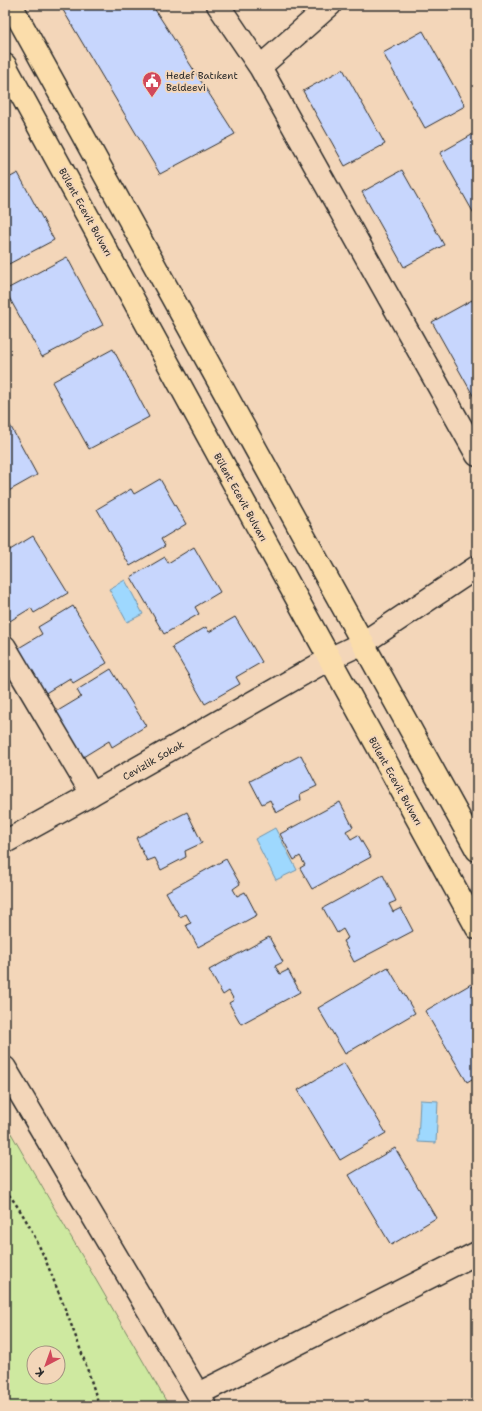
<svg xmlns="http://www.w3.org/2000/svg" width="482" height="1411" font-family="'Shantell Sans',sans-serif">
<style>
.green{fill:#cee9a0;stroke:#7c8a66;fill-rule:evenodd}
.water{fill:#9ed8fe;stroke:#7093aa}
.building{fill:#c7d6fd;stroke:#2b2b2b}
.lines{fill:none;stroke-linecap:round;stroke-linejoin:round}
.minor-casing{stroke:#2b2b2b;stroke-width:25}
.major-casing{stroke:#2b2b2b;stroke-width:25}
.path{stroke:#2b2b2b;stroke-width:2.5;stroke-dasharray:3 3;stroke-linecap:butt}
.minor{stroke:#f3d6b9;stroke-width:22}
.major{stroke:#fbddab;stroke-width:22}
.labels{text-anchor:middle;stroke-width:4;stroke-linejoin:round;paint-order:stroke}
.poi-label{font-size:10px;fill:#2b2b2b;stroke:#f3d6b9;text-anchor:start}
.street-label{font-size:10px;fill:#2b2b2b;stroke:#f3d6b9}
</style>
<rect width="100%" height="100%" fill="#f3d6b9"/>
<filter id="ink" filterUnits="userSpaceOnUse"><feTurbulence type="fractalNoise" baseFrequency=".025" numOctaves="2"/><feDisplacementMap in="SourceGraphic" scale="8" xChannelSelector="R" yChannelSelector="G"/><feConvolveMatrix kernelMatrix="1 2 1 2 8 2 1 2 1" color-interpolation-filters="sRGB"/></filter>
<g filter="url(#ink)">
<!-- green -->
<path class="green" d="M 5,1123 L 169,1406 L 5,1406 ZM 34,1353 L 58,1353 L 58,1377 L 34,1377 Z"/>
<!-- water -->
<path class="water" d="M 125,580 L 143,614 L 127,622 L 109,589 Z
M 275,828 L 297,870 L 276,880 L 255,839 Z
M 420,1100 L 438,1101 L 436,1143 L 418,1142 Z"/>
<!-- building -->
<path class="building" d="M 60,5 L 152,5 L 235,134 L 160,174 Z
M 423,31 L 465,106 L 425,128 L 383,53 Z
M 343,69 L 385,144 L 345,166 L 303,91 Z
M 477,132 L 477,219 L 440,153 Z
M 402,170 L 444,245 L 404,267 L 362,192 Z
M 18,173 L 54,240 L 5,266 L 5,180 Z
M 67,257 L 103,325 L 42,357 L 5,290 Z
M 472,300 L 477,309 L 477,395 L 474,397 L 432,322 Z
M 113,349 L 149,417 L 89,449 L 52,382 Z
M 5,416 L 37,475 L 5,493 Z
M 160,479 L 186,524 L 161,539 L 165,546 L 130,566 L 97,509 L 131,489 L 134,494 Z
M 33,536 L 68,593 L 34,613 L 31,608 L 5,624 L 5,553 Z
M 194,547 L 220,592 L 195,607 L 199,614 L 164,634 L 131,577 L 165,557 L 168,563 Z
M 73,606 L 107,663 L 73,683 L 70,678 L 44,694 L 17,649 L 42,634 L 38,627 Z
M 235,617 L 262,662 L 236,677 L 240,684 L 205,704 L 172,647 L 206,627 L 209,632 Z
M 111,669 L 146,726 L 112,747 L 109,741 L 83,757 L 56,712 L 81,697 L 77,690 Z
M 301,755 L 317,786 L 300,794 L 301,800 L 276,813 L 270,800 L 262,804 L 250,781 Z
M 340,802 L 353,827 L 346,831 L 351,839 L 358,835 L 371,857 L 312,889 L 300,868 L 305,865 L 300,856 L 294,860 L 280,834 Z
M 187,812 L 202,843 L 185,851 L 186,857 L 161,870 L 155,858 L 147,861 L 136,838 Z
M 226,859 L 240,884 L 233,889 L 237,896 L 245,892 L 257,915 L 198,947 L 186,925 L 191,923 L 186,914 L 180,917 L 166,892 Z
M 383,875 L 396,901 L 389,904 L 393,912 L 401,908 L 413,931 L 354,962 L 343,941 L 348,938 L 343,929 L 337,933 L 323,908 Z
M 269,937 L 283,962 L 275,966 L 280,974 L 288,970 L 300,992 L 241,1024 L 229,1003 L 234,1000 L 229,991 L 223,995 L 209,970 Z
M 388,967 L 415,1013 L 345,1054 L 318,1008 Z
M 471,984 L 477,994 L 477,1076 L 467,1082 L 425,1011 Z
M 344,1063 L 386,1133 L 340,1160 L 298,1090 Z
M 395,1148 L 436,1218 L 391,1245 L 349,1175 Z"/>
<g class="lines">
<!-- minor casing -->
<g class="minor-casing">
<path id="minor" d="M 218,5 L 260,67 L 477,455
M 260,67 L 330,5
M 5,647 L 92,794 L 329,659 L 363,643 L 477,567
M 5,842 L 92,794
M 5,1068 L 205,1406
M 198,1394 L 477,1253"/>
</g>
<!-- major casing -->
<g class="major-casing">
<path id="major" d="M 11,5 L 477,850
M 5,65 L 477,928"/>
</g>
<!-- path -->
<path class="path" d="M 5,1190 C 28,1217 43,1253 56,1286 C 72,1326 87,1365 99,1406"/>
<!-- minor -->
<use href="#minor" class="minor"/>
<!-- major -->
<use href="#major" class="major"/>
</g>
</g>
<!-- icons -->
<defs>
<g id="civic-pin" transform="scale(1)"><path d="M0 17L-7.5 6A9.5 9.5 0 1 1 7.5 6Z" fill="#d1495b" stroke="#f3d6b9"/><path d="M-.6-6.5H3V-4.5H.6V-3L4-1V1h2V6H-6V1h2V-1L-.6-3ZM-1.2 2.5V6h2.4V2.5Z" fill="#fff"/></g>
</defs>
<g fill-rule="evenodd">
<use href="#civic-pin" x="152" y="81"/>
</g>
<g class="labels">
<!-- poi labels -->
<g class="poi-label">
<text x="166" y="79">Hedef Batıkent<tspan x="166" dy="12">Beldeevi</tspan></text>
</g>
<!-- street labels -->
<g class="street-label">
<text transform="translate(86 212) rotate(61)" y="4">Bülent Ecevit Bulvarı</text>
<text transform="translate(241 497) rotate(61)" y="4">Bülent Ecevit Bulvarı</text>
<text transform="translate(153 760) rotate(-30)" y="4">Cevizlik Sokak</text>
<text transform="translate(396 781) rotate(61)" y="4">Bülent Ecevit Bulvarı</text>
</g>
</g>
<!-- margin -->
<rect width="482" height="1411" fill="none" stroke="#f3d6b9" stroke-width="20"/>
<rect x="10" y="10" width="462" height="1391" fill="none" stroke="#2b2b2b" stroke-width="1.5" filter="url(#ink)"/>
<!-- north arrow -->
<g transform="translate(46 1365) rotate(221)"><circle r="19" fill="#f3d6b9" stroke="#a39280"/>
<path d="M0-3L7 15L0 10L-7 15Z" fill="#d1495b"/>
<text y="-6" font-size="11" font-weight="bold" text-anchor="middle" fill="#2b2b2b">K</text>
</g>
</svg>
